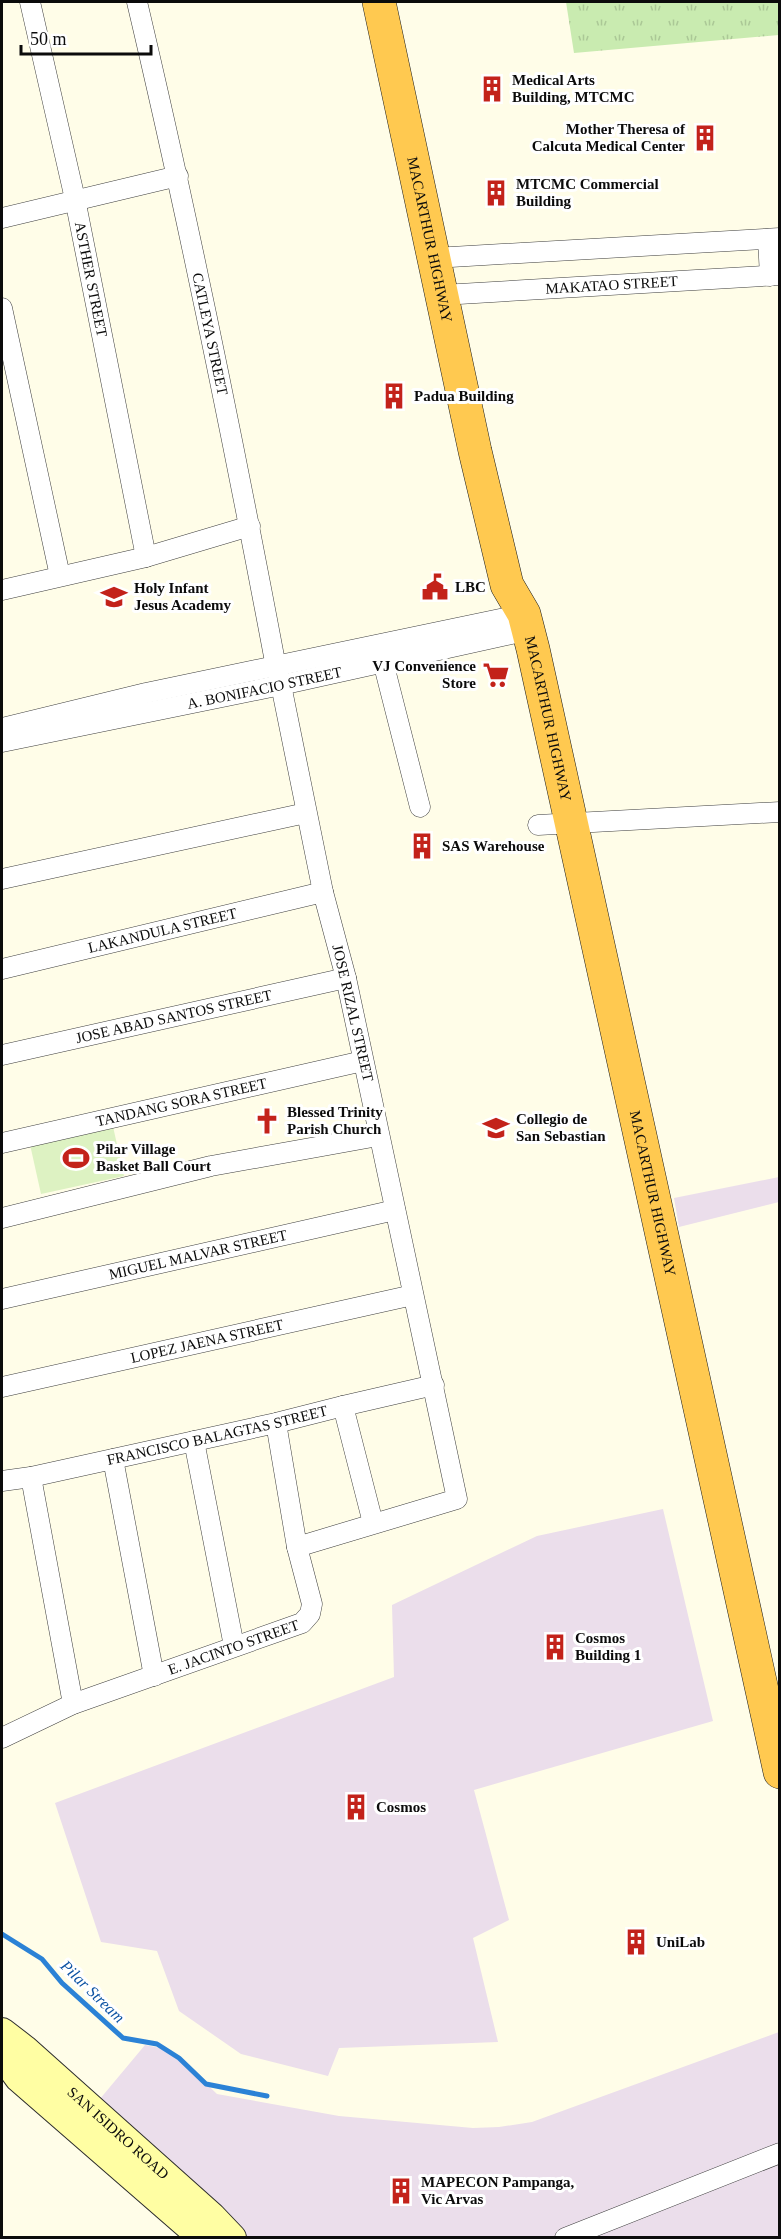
<svg xmlns="http://www.w3.org/2000/svg" width="781" height="2239" font-family="Georgia,serif">
<style>
.industrial{fill:#ebdeeb}
.grass{fill:url(#grass-tufts)}
.pitch{fill:#ddf2c2}
.lines{fill:none;stroke-linecap:round;stroke-linejoin:round}
.stream{stroke:#2b82d6;stroke-width:5}
.minor-casing{stroke:#3e3e3e;stroke-width:21}
.secondary-casing{stroke:#2d2d2d;stroke-width:30}
.trunk-casing{stroke:#1c1c1c;stroke-width:34}
.minor{stroke:#fff;stroke-width:20}
.secondary{stroke:#fffea3;stroke-width:28}
.trunk{stroke:#ffc950;stroke-width:33}
.labels{text-anchor:middle;stroke-width:6;stroke-linejoin:round;paint-order:stroke}
.poi-label{font-size:15px;font-weight:bold;fill:#0b0b0b;stroke:#fff;text-anchor:start}
.street-label{font-size:15px;fill:#0b0b0b;stroke:#fff}
.water-label{font-size:16px;font-style:italic;fill:#0d53a3;stroke:#fff}
</style>
<defs>
<pattern id="grass-tufts" width="24" height="20" patternUnits="userSpaceOnUse" patternTransform="scale(1.5)"><rect width="24" height="20" fill="#c9ebb0"/><path d="M3 7l-1-3M5 7V3M7 7l1-3M15 17l-1-3M17 17v-4M19 17l1-3" fill="none" stroke="#abc896"/></pattern>
</defs>
<rect width="100%" height="100%" fill="#fffde8"/>
<!-- industrial -->
<path class="industrial" d="M 779,1177 L 779,1202 L 679,1227 L 674,1198 Z
M 663,1509 L 713,1721 L 474,1790 L 509,1920 L 473,1938 L 498,2042 L 339,2048 L 328,2076 L 241,2054 L 179,2011 L 157,1951 L 101,1942 L 55,1803 L 394,1677 L 392,1605 L 537,1536 Z
M 779,2032 L 779,2237 L 184,2237 L 69,2136 L 145,2045 L 171,2050 L 217,2094 L 339,2116 L 473,2128 L 499,2127 L 532,2122 Z"/>
<!-- grass -->
<path class="grass" d="M 566,2 L 779,2 L 779,35 L 574,53 Z"/>
<!-- pitch -->
<path class="pitch" d="M 112,1122 L 124,1176 L 41,1194 L 29,1140 Z"/>
<g class="lines">
<!-- stream -->
<path class="stream" d="M 2,1934 L 42,1959 L 62,1983 L 123,2038 L 157,2044 L 179,2058 L 206,2084 L 267,2096"/>
<!-- minor casing -->
<g class="minor-casing">
<g id="minor">
<path id="s1" d="M 30,2 L 75,199 L 146,557"/>
<path d="M 2,218 L 178,176"/>
<path d="M 768,239 L 770,276"/>
<path d="M 434,258 L 780,238"/>
<path id="s2" d="M 442,295 L 780,275"/>
<path d="M 2,308 L 60,576"/>
<path d="M 2,590 L 146,557 L 250,526"/>
<path d="M 380,650 L 420,807"/>
<path d="M 2,728 L 146,693 L 524,614"/>
<path id="s3" d="M 2,742 L 281,685 L 529,630"/>
<path d="M 538,825 L 780,812"/>
<path d="M 2,879 L 306,813"/>
<path id="s4" d="M 2,969 L 323,892"/>
<path id="s5" d="M 2,1055 L 346,978"/>
<path id="s6" d="M 2,1143 L 363,1061"/>
<path d="M 2,1218 L 211,1166 L 378,1136"/>
<path id="s7" d="M 2,1299 L 395,1210"/>
<path id="s8" d="M 2,1387 L 413,1295"/>
<path d="M 343,1406 L 373,1523"/>
<path d="M 276,1423 L 297,1547"/>
<path d="M 194,1441 L 234,1646"/>
<path d="M 113,1459 L 154,1676"/>
<path d="M 31,1477 L 73,1704"/>
<path id="s9" d="M 2,1481 L 31,1477 L 276,1423 L 343,1406 L 434,1385"/>
<path id="s10" d="M 2,1738 L 73,1704 L 302,1623 L 310,1614 L 312,1604 L 297,1547 L 457,1499 L 346,978 L 323,892 L 281,685 L 276,667 C 234,444 189,222 137,2"/>
<path d="M 565,2238 L 780,2153"/>
</g>
</g>
<!-- secondary casing -->
<g class="secondary-casing">
<g id="secondary">
<path id="s11" d="M 2,2032 L 24,2049 L 212,2217 L 232,2238"/>
<path d="M 2,2055 L 19,2078 L 203,2238"/>
</g>
</g>
<!-- trunk casing -->
<g class="trunk-casing">
<g id="trunk">
<path id="s12" d="M 379,2 L 475,451 L 507,585 L 524,614 L 533,649 L 780,1772"/>
</g>
</g>
<!-- minor -->
<use href="#minor" class="minor"/>
<!-- secondary -->
<use href="#secondary" class="secondary"/>
<!-- trunk -->
<use href="#trunk" class="trunk"/>
</g>
<!-- icons -->
<defs>
<g id="building-bare" transform="scale(2.07)"><path d="M-4-6H4V6H1V3H-1V6H-4ZM-2.5-4.3h1.7v1.8h-1.7ZM.8-4.3h1.7v1.8H.8ZM-2.5-1h1.7V.8h-1.7ZM.8-1h1.7V.8H.8Z" fill="#c3221a" stroke="#fff" stroke-width="2.5" paint-order="stroke"/></g>
<g id="civic-bare" transform="scale(2.07)"><path d="M-.6-6.5H3V-4.5H.6V-3L4-1V1h2V6H-6V1h2V-1L-.6-3ZM-1.2 2.5V6h2.4V2.5Z" fill="#c3221a" stroke="#fff" stroke-width="2.5" paint-order="stroke"/></g>
<g id="school-bare" transform="scale(2.07)"><path d="M0-5L7-2L0 1L-7-2ZM-4 1L0 2.5L4 1V4Q0 6-4 4Z" fill="#c3221a" stroke="#fff" stroke-width="2.5" paint-order="stroke"/></g>
<g id="supermarket-bare" transform="scale(2.07)"><path d="M-6-5.5h2.5l.6 2H6L4.5 2H-2.5L-4.4-4H-6ZM-1.5 3.2a1.3 1.3 0 1 0 .1 0ZM3 3.2a1.3 1.3 0 1 0 .1 0Z" fill="#c3221a" stroke="#fff" stroke-width="2.5" paint-order="stroke"/></g>
<g id="church-bare" transform="scale(2.07)"><path d="M-1.2-6h2.4v3.5h3.3v2.4h-3.3V6h-2.4V-.1h-3.3v-2.4h3.3Z" fill="#c3221a" stroke="#fff" stroke-width="2.5" paint-order="stroke"/></g>
<g id="university-bare" transform="scale(2.07)"><path d="M0-5L7-2L0 1L-7-2ZM-4 1L0 2.5L4 1V4Q0 6-4 4Z" fill="#c3221a" stroke="#fff" stroke-width="2.5" paint-order="stroke"/></g>
<g id="stadium-bare" transform="scale(2.07)"><path d="M0-5a6.5 5 0 1 0 0 10a6.5 5 0 1 0 0-10ZM-3.5-1.8h7v3.6h-7Z" fill="#c3221a" stroke="#fff" stroke-width="2.5" paint-order="stroke"/></g>
</defs>
<g fill-rule="evenodd">
<use href="#building-bare" x="492" y="89"/>
<use href="#building-bare" x="705" y="138"/>
<use href="#building-bare" x="496" y="193"/>
<use href="#building-bare" x="394" y="396"/>
<use href="#civic-bare" x="435" y="587"/>
<use href="#school-bare" x="114" y="597"/>
<use href="#supermarket-bare" x="496" y="675"/>
<use href="#building-bare" x="422" y="846"/>
<use href="#church-bare" x="267" y="1121"/>
<use href="#university-bare" x="496" y="1128"/>
<use href="#stadium-bare" x="76" y="1158"/>
<use href="#building-bare" x="555" y="1647"/>
<use href="#building-bare" x="356" y="1807"/>
<use href="#building-bare" x="636" y="1942"/>
<use href="#building-bare" x="401" y="2191"/>
</g>
<g class="labels">
<!-- poi labels -->
<g class="poi-label">
<text x="512" y="85">Medical Arts<tspan x="512" dy="17">Building, MTCMC</tspan></text>
<text x="685" y="134" text-anchor="end">Mother Theresa of<tspan x="685" dy="17">Calcuta Medical Center</tspan></text>
<text x="516" y="189">MTCMC Commercial<tspan x="516" dy="17">Building</tspan></text>
<text x="414" y="401">Padua Building</text>
<text x="455" y="592">LBC</text>
<text x="134" y="593">Holy Infant<tspan x="134" dy="17">Jesus Academy</tspan></text>
<text x="476" y="671" text-anchor="end">VJ Convenience<tspan x="476" dy="17">Store</tspan></text>
<text x="442" y="851">SAS Warehouse</text>
<text x="287" y="1117">Blessed Trinity<tspan x="287" dy="17">Parish Church</tspan></text>
<text x="516" y="1124">Collegio de<tspan x="516" dy="17">San Sebastian</tspan></text>
<text x="96" y="1154">Pilar Village<tspan x="96" dy="17">Basket Ball Court</tspan></text>
<text x="575" y="1643">Cosmos<tspan x="575" dy="17">Building 1</tspan></text>
<text x="376" y="1812">Cosmos</text>
<text x="656" y="1947">UniLab</text>
<text x="421" y="2187">MAPECON Pampanga,<tspan x="421" dy="17">Vic Arvas</tspan></text>
</g>
<!-- street labels -->
<g class="street-label">
<text dy="5" stroke="none"><textPath href="#s12" startOffset="243">MACARTHUR HIGHWAY</textPath></text>
<text dy="5" stroke="none"><textPath href="#s1" startOffset="284">ASTHER STREET</textPath></text>
<text dy="5" stroke="none"><textPath href="#s2" startOffset="170">MAKATAO STREET</textPath></text>
<text transform="translate(210 334) rotate(78)" y="5">CATLEYA STREET</text>
<text dy="5" stroke="none"><textPath href="#s3" startOffset="268">A. BONIFACIO STREET</textPath></text>
<text dy="5" stroke="none"><textPath href="#s12" startOffset="738">MACARTHUR HIGHWAY</textPath></text>
<text dy="5" stroke="none"><textPath href="#s4" startOffset="165">LAKANDULA STREET</textPath></text>
<text transform="translate(353 1013) rotate(77)" y="5">JOSE RIZAL STREET</text>
<text dy="5" stroke="none"><textPath href="#s5" startOffset="176">JOSE ABAD SANTOS STREET</textPath></text>
<text dy="5" stroke="none"><textPath href="#s6" startOffset="184">TANDANG SORA STREET</textPath></text>
<text dy="5" stroke="none"><textPath href="#s12" startOffset="1224">MACARTHUR HIGHWAY</textPath></text>
<text dy="5" stroke="none"><textPath href="#s7" startOffset="201">MIGUEL MALVAR STREET</textPath></text>
<text dy="5" stroke="none"><textPath href="#s8" startOffset="210">LOPEZ JAENA STREET</textPath></text>
<text dy="5" stroke="none"><textPath href="#s9" startOffset="220">FRANCISCO BALAGTAS STREET</textPath></text>
<text dy="5" stroke="none"><textPath href="#s10" startOffset="249">E. JACINTO STREET</textPath></text>
<text dy="5" stroke="none"><textPath href="#s11" startOffset="154">SAN ISIDRO ROAD</textPath></text>
</g>
<!-- water labels -->
<g class="water-label">
<text transform="translate(93 1991) rotate(44)" y="6">Pilar Stream</text>
</g>
</g>
<!-- border -->
<rect width="781" height="2239" fill="none" stroke="#0b0b0b" stroke-width="6"/>
<!-- scale -->
<path d="M21 45v9h130v-9" fill="none" stroke="#0b0b0b" stroke-width="3"/>
<text x="30" y="45" font-size="18" fill="#0b0b0b" stroke="#ffffff" stroke-width="4.5" paint-order="stroke">50 m</text>
</svg>
